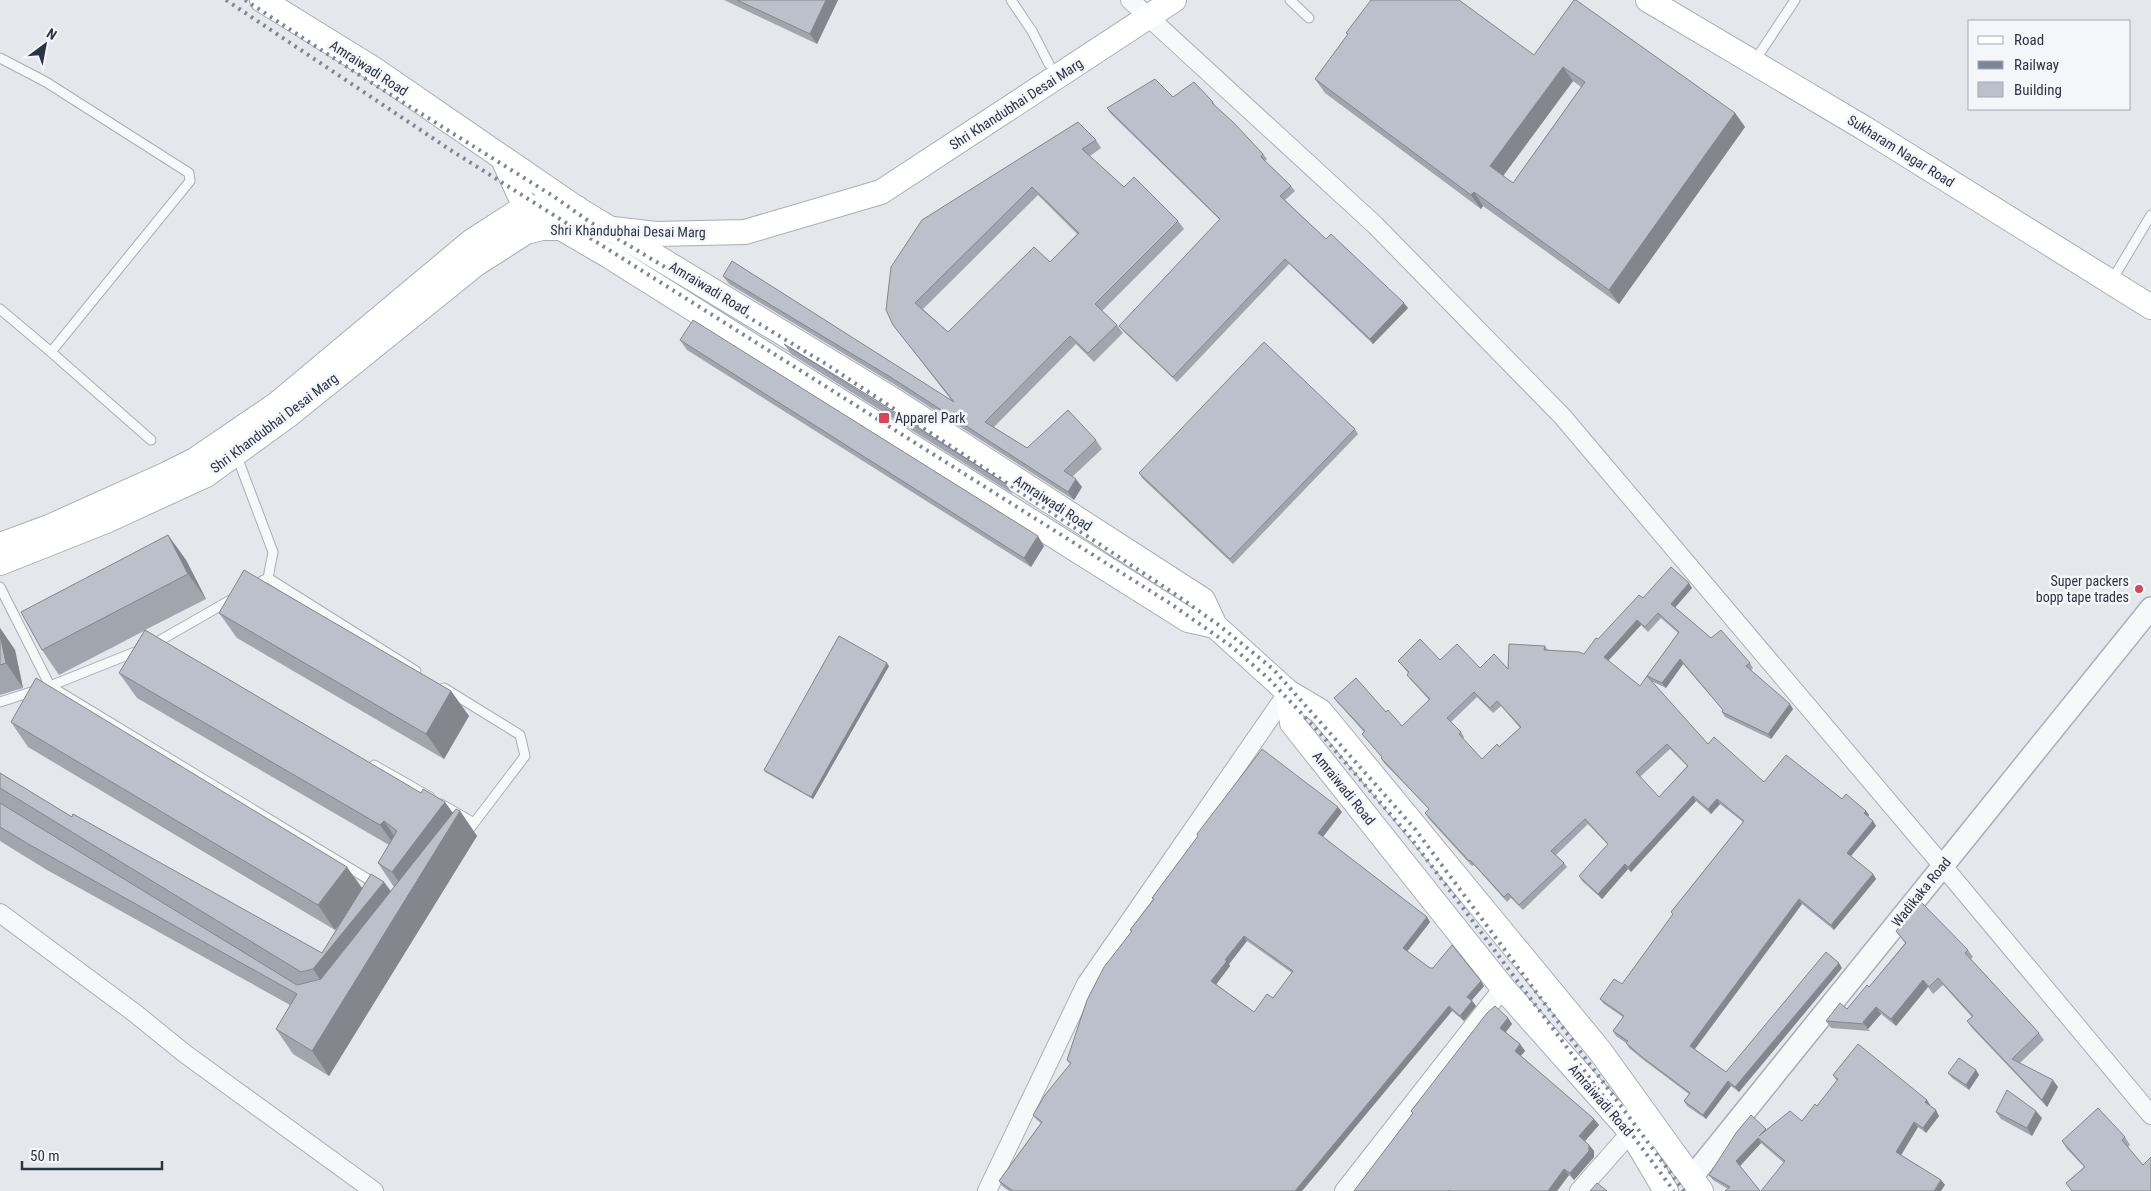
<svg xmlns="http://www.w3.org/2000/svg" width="2151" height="1191" font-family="'Roboto Condensed',sans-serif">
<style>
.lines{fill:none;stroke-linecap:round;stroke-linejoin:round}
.service-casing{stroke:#a9aeb7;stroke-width:11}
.minor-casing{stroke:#a9aeb7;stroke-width:20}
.tertiary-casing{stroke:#a9aeb7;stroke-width:24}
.secondary-casing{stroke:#a9aeb7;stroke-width:26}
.service{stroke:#f7f8fa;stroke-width:9}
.minor{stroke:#f7f8fa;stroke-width:18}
.tertiary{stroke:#f7f8fa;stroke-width:21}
.secondary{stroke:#fff;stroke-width:24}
.rail{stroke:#7d8696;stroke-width:4;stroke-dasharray:2.5 5;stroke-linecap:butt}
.wall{fill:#a1a5ae;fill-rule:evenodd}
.shaded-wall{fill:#83868d}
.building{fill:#bbc0ca;stroke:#83868d;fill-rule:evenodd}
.poi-dot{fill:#d1495b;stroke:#f4f6f9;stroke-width:2}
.labels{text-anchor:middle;stroke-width:5;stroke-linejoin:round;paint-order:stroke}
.street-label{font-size:14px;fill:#2b3445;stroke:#f4f6f9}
.poi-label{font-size:14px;fill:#2b3445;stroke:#f4f6f9;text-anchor:start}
</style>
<rect width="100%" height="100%" fill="#e4e7ec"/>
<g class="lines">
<!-- service casing -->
<g class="service-casing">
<path id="service" d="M 1011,0 L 1032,31 L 1049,64
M 1290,0 L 1309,18
M 0,58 L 46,82 L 189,173 L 190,181 L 51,352 L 151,440
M 1754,62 L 1795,0
M 2112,280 L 2151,215
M 0,309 L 51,352
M 236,454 L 273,552 L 268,578 L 262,581
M 268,578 L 416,671
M 0,587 L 50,686 L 376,884
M 152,645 L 234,598
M 444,688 L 520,735 L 525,756 L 465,835
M 0,702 L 50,686 L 140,650
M 374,765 L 430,797
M 441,804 L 474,823"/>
</g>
<!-- minor casing -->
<g class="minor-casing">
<path id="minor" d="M 1130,0 L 1375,225 L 1562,416 L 1942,865 L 2151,1115
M 0,913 L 136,1014 L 184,1053 L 374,1191
M 987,1191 L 1086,984 L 1288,692
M 1344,1191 L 1503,988
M 1579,1191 L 1631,1132"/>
</g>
<!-- tertiary casing -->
<g class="tertiary-casing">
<path id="tertiary" d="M 1692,1177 L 2151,608"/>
</g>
<!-- secondary casing -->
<g class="secondary-casing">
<path id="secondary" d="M 262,0 L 372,68 L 576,208 L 890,398 L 1203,600 L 1215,626 L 1288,692 L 1320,711 L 1600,1051 L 1701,1191
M 1648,0 L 1864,128 L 2151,307
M 503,159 L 525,207 L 609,256 L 1188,620 L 1215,626
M 0,545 L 49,527 L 167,474 L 195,460 L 277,404 L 472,241 L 525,207 L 577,208
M 0,563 L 106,521 L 206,475 L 290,414 L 476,264 L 526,232 L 542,228 L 560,228 L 613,229 L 656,234 L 745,232 L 881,192 L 1174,0
M 1288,692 L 1292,723 L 1503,988 L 1631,1132 L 1666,1191"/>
</g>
<!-- service -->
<use href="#service" class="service"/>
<!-- minor -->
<use href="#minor" class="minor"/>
<!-- tertiary -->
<use href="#tertiary" class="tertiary"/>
<!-- secondary -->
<use href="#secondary" class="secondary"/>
<!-- rail -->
<path class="rail" d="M 226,0 L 452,151 L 1171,604 L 1231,646 L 1268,678 L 1319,732 L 1410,837 L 1674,1191
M 245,0 L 361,76 L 553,196 L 590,222 L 826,364 L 1172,592 L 1220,626 L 1273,669 L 1415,829 L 1684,1191"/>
</g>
<!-- wall -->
<path class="wall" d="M 724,0 L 838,0 L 817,44 Z
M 1346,33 L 1534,55 L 1735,113 L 1745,127 L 1619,304 L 1483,206 L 1481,209 L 1325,93 L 1315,79 L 1348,35 ZM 1573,81 L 1581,87 L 1513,183 L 1503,176 Z
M 1173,97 L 1213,102 L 1216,107 L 1263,154 L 1267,159 L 1265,161 L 1291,186 L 1295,191 L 1285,200 L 1326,239 L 1408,308 L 1373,344 L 1289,264 L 1177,382 L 1123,331 L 1119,326 L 1220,220 L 1110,113 L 1107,108 Z
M 1096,140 L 1101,148 L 1090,156 L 1124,187 L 1178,221 L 1184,229 L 1102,311 L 1117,325 L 1123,333 L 1094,362 L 1076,344 L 994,427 L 1027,448 L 1096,440 L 1102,449 L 1072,477 L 1082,487 L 1074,500 L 897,386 L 729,284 L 723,276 L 952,401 L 893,325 L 891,267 ZM 1038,195 L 1077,234 L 1050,262 L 948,332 L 923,309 Z
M 680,340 L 1044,546 L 1031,567 L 687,350 Z
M 784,344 L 1006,484 L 1013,494 L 791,354 Z
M 1355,429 L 1358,434 L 1233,564 L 1142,478 L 1139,473 Z
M 168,535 L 186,560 L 206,599 L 145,630 L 453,813 L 460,811 L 477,836 L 329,1076 L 293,1054 L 276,1029 L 290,1005 L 47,870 L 0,841 L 0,773 L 72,817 L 322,953 L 340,923 L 335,930 L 28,747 L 11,722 L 362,888 L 384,882 L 391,891 L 394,887 L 378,863 L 389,845 L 137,698 L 119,673 L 144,631 L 59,675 L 42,650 Z
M 1692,588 L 1675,607 L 1711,638 L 1750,663 L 1753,668 L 1751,670 L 1793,709 L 1771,739 L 1725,717 L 1722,712 L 1723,710 L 1683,664 L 1666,688 L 1651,681 L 1708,744 L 1764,782 L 1842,799 L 1866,811 L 1869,815 L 1868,817 L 1873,821 L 1876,826 L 1851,856 L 1873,874 L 1876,879 L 1834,930 L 1802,904 L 1695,1049 L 1726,1072 L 1842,968 L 1739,1092 L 1731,1086 L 1706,1119 L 1687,1106 L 1684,1101 L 1689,1094 L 1645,1061 L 1629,1048 L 1626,1043 L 1616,1036 L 1613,1031 L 1623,1017 L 1604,1004 L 1600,999 L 1622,984 L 1673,915 L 1671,912 L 1743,822 L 1720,804 L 1711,814 L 1696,801 L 1631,872 L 1628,869 L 1602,899 L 1582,881 L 1579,876 L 1608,845 L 1588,824 L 1556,855 L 1564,863 L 1567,867 L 1523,910 L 1511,898 L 1507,902 L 1474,865 L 1472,866 L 1428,818 L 1425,813 L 1429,809 L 1384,763 L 1381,758 L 1382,757 L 1362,734 L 1364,732 L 1338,703 L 1334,698 L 1386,712 L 1402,726 L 1429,700 L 1410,679 L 1407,675 L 1408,673 L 1398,661 L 1440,660 L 1480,668 L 1508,669 L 1545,646 L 1548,650 L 1584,654 L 1598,639 L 1643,598 ZM 1661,618 L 1678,633 L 1647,676 L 1650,679 L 1640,686 L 1608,661 L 1641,625 L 1648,632 ZM 1477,697 L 1493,713 L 1501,706 L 1520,728 L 1499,747 L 1482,759 L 1463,739 L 1464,737 L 1461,732 L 1451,722 ZM 1670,749 L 1687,766 L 1659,797 L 1640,777 Z
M 219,613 L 451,691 L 469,716 L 444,759 L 237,638 Z
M 0,628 L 15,650 L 23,688 L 0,695 Z
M 889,666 L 813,799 L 765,772 L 764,770 Z
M 1342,812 L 1323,837 L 1427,917 L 1430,922 L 1407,951 L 1430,968 L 1484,986 L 1472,1000 L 1476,1006 L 1464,1021 L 1452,1011 L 1302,1191 L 1009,1191 L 1002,1186 L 999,1181 L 1041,1123 L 1037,1120 L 1033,1115 L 1070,1064 L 1067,1060 L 1131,932 L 1130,930 L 1153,899 L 1152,898 L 1198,836 L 1197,834 ZM 1247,941 L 1292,973 L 1273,998 L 1254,1012 L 1216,984 L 1230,966 L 1229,964 Z
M 1896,931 L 1968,950 L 1973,957 L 1971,959 L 2039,1033 L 2044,1040 L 2020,1063 L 2058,1087 L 2047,1107 L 1972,1028 L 1967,1021 L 1972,1017 L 1943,985 L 1933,994 L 1928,987 L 1896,1026 L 1881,1014 L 1868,1029 L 1870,1031 L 1831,1028 L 1826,1021 L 1847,1009 L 1869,987 L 1905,943 Z
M 1508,1018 L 1512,1024 L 1506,1032 L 1520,1044 L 1525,1051 L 1521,1056 L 1594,1119 L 1599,1125 L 1585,1141 L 1589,1145 L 1594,1151 L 1594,1157 L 1574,1180 L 1569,1175 L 1557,1191 L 1354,1191 L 1413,1113 L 1411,1111 Z
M 1976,1070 L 1979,1075 L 1969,1090 L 1952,1078 L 1948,1073 Z
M 1833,1075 L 1927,1100 L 1930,1105 L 1930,1106 L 1939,1116 L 1926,1133 L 1918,1127 L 1901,1155 L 1941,1180 L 1945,1185 L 1784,1163 L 1761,1143 L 1740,1166 L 1760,1191 L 1728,1189 L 1713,1180 L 1709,1175 L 1766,1129 L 1766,1130 L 1802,1121 L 1817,1106 L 1837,1081 Z
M 1996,1112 L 2042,1118 L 2032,1136 L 2001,1119 Z
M 2125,1137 L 2130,1145 L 2128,1147 L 2151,1191 L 2072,1191 L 2066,1183 L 2084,1167 L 2067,1149 L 2062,1141 Z"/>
<!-- shaded-wall -->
<path class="shaded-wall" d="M 826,0 L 838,0 L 817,44 L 810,34 Z
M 1563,67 L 1573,81 L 1500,180 L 1490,166 Z
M 1735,113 L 1745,127 L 1619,304 L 1609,290 Z
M 1474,192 L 1483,206 L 1481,209 L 1471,195 Z
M 1404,303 L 1408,308 L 1373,344 L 1370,339 Z
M 1076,479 L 1082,487 L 1074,500 L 1068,492 Z
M 168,535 L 186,560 L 206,599 L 188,574 Z
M 1038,536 L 1044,546 L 1031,567 L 1024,558 Z
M 1689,583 L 1692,588 L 1674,609 L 1671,604 Z
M 1637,620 L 1641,625 L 1607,662 L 1604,657 Z
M 0,628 L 15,650 L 23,688 L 6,663 L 0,635 Z
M 1680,659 L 1683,664 L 1666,688 L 1662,683 Z
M 887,663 L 889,666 L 813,799 L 811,797 Z
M 451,691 L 469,716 L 444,759 L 426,734 Z
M 1790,704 L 1793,709 L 1771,739 L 1768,734 Z
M 1693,796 L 1696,801 L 1631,872 L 1628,867 Z
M 1717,799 L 1720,804 L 1711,814 L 1708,809 Z
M 445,802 L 456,817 L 460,811 L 477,836 L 329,1076 L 312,1051 L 330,994 L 313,969 L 384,882 L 401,906 L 408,895 L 392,872 Z
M 1338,807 L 1342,812 L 1322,838 L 1318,833 Z
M 1866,811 L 1869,815 L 1867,818 L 1864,813 Z
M 384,821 L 401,846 L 398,850 L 380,825 Z
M 1873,821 L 1876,826 L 1850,857 L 1847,853 Z
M 1625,864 L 1628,869 L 1602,899 L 1598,894 Z
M 347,867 L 365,892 L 335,930 L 318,905 Z
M 1873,874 L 1876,879 L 1834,930 L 1831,925 Z
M 1799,899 L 1802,904 L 1694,1050 L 1690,1046 Z
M 1427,917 L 1430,922 L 1406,953 L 1403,948 Z
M 1244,936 L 1247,941 L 1229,964 L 1230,966 L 1215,986 L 1211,981 L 1225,960 Z
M 1839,963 L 1842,968 L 1739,1092 L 1735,1087 Z
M 1923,980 L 1928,987 L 1896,1026 L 1891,1019 Z
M 1481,981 L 1484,986 L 1470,1002 L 1467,997 Z
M 1472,1001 L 1476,1006 L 1464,1021 L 1460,1016 Z
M 1449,1006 L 1452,1011 L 1302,1191 L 1295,1191 Z
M 1876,1007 L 1881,1014 L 1868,1029 L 1863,1022 Z
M 1508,1018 L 1512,1024 L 1504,1034 L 1500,1028 Z
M 1520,1044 L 1525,1051 L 1519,1057 L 1515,1051 Z
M 1976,1070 L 1979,1075 L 1969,1090 L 1966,1085 Z
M 2053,1080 L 2058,1087 L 2047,1107 L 2042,1100 Z
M 1728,1081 L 1731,1086 L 1706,1119 L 1703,1115 Z
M 1927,1100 L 1930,1105 L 1929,1107 L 1925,1102 Z
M 1936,1110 L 1939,1116 L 1926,1133 L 1923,1128 Z
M 2036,1111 L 2042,1118 L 2032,1136 L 2027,1128 Z
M 1594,1119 L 1599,1125 L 1584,1142 L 1579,1136 Z
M 1914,1122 L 1918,1127 L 1900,1157 L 1896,1152 Z
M 1758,1138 L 1761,1143 L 1740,1166 L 1736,1161 Z
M 1589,1145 L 1594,1151 L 1594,1157 L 1574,1180 L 1570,1173 Z
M 1564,1169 L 1569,1175 L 1557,1191 L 1548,1191 Z
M 1941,1180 L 1945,1185 L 1941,1191 L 1934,1191 Z"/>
<!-- building -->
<path class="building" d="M 737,0 L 826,0 L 810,34 Z
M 1371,0 L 1459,0 L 1534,55 L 1574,0 L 1576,0 L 1735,113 L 1609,290 L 1474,192 L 1471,195 L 1315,79 L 1348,34 L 1346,33 ZM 1563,67 L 1585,82 L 1513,183 L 1490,166 Z
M 1155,79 L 1173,97 L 1194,82 L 1213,102 L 1212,103 L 1233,122 L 1263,154 L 1261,157 L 1291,186 L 1280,196 L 1326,239 L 1331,234 L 1404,303 L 1370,339 L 1285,259 L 1173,377 L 1119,326 L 1220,219 L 1107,108 Z
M 1078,122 L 1096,140 L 1082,149 L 1124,187 L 1134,177 L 1178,221 L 1095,304 L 1117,325 L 1088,353 L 1070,336 L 985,422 L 1027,448 L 1068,410 L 1096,440 L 1064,471 L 1076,479 L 1068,492 L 892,378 L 723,276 L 732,261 L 954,402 L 893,325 L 886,310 L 891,267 L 922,220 ZM 1032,187 L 1079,233 L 1050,262 L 1034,247 L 948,332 L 915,303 Z
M 693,320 L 1038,536 L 1024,558 L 680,340 Z
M 1264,342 L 1355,429 L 1230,559 L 1139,473 Z
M 784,344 L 876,400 L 1006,484 Z
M 168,535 L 188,574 L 42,650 L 21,612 Z
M 1671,567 L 1689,583 L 1671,604 L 1711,638 L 1721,630 L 1750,663 L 1746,666 L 1790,704 L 1768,734 L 1722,712 L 1723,710 L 1680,659 L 1662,683 L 1647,676 L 1679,632 L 1658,613 L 1645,627 L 1637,620 L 1604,657 L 1640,686 L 1647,676 L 1708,744 L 1714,737 L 1764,782 L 1786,755 L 1842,799 L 1846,794 L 1866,811 L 1864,813 L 1873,821 L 1847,853 L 1873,874 L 1831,925 L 1799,899 L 1690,1046 L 1726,1072 L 1826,952 L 1839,963 L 1735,1087 L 1728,1081 L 1703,1115 L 1684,1101 L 1690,1093 L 1642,1057 L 1626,1043 L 1628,1041 L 1613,1031 L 1624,1016 L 1600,999 L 1614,979 L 1622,984 L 1673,914 L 1671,912 L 1744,821 L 1717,799 L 1708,809 L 1693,796 L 1628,867 L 1625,864 L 1598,894 L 1579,876 L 1608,844 L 1585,819 L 1551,851 L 1564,863 L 1519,905 L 1508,893 L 1504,897 L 1470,860 L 1469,861 L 1425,813 L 1429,809 L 1381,758 L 1382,757 L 1362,734 L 1365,731 L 1334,698 L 1356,678 L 1386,712 L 1388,710 L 1402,726 L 1430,699 L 1407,675 L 1409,672 L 1398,661 L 1420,639 L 1440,660 L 1457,644 L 1480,668 L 1494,654 L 1508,669 L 1509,644 L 1545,646 L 1544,650 L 1579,652 L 1584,654 L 1596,638 L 1598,639 L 1639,595 L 1643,598 ZM 1474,692 L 1490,708 L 1497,701 L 1521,727 L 1499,747 L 1497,744 L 1482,759 L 1459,734 L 1461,732 L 1447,718 ZM 1667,744 L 1688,766 L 1659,797 L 1636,772 Z
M 244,570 L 451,691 L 426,734 L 219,613 Z
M 145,630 L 421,793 L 423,789 L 445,802 L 392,872 L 378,863 L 397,831 L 384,821 L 380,825 L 119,673 Z
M 0,635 L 6,663 L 0,665 Z
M 839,636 L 887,663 L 811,797 L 764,770 Z
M 36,678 L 347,867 L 318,905 L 11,722 Z
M 1262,749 L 1338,807 L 1318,833 L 1427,917 L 1403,948 L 1430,968 L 1433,968 L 1452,945 L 1481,981 L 1467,997 L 1472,1001 L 1460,1016 L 1449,1006 L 1295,1191 L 1013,1191 L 999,1181 L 1042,1122 L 1033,1115 L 1045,1095 L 1071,1063 L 1067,1060 L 1087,1000 L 1104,967 L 1132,931 L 1130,930 L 1154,899 L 1152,898 L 1198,836 L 1197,834 ZM 1244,936 L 1293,971 L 1273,998 L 1267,994 L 1254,1012 L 1211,981 L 1227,961 L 1225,960 Z
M 0,773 L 72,817 L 73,814 L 322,953 L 371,874 L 384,882 L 313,969 L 301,972 L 0,788 Z
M 0,803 L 297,985 L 321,979 L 456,809 L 460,811 L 312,1051 L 276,1029 L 297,994 L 30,845 L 0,827 Z
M 1921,902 L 1968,950 L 1965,953 L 2039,1033 L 2012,1059 L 2053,1080 L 2042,1100 L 1967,1021 L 1973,1016 L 1938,978 L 1929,987 L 1923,980 L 1891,1019 L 1876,1007 L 1863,1022 L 1865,1024 L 1826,1021 L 1840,1003 L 1847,1009 L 1867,985 L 1869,987 L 1906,943 L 1896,931 Z
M 1495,1006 L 1508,1018 L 1500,1028 L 1520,1044 L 1515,1051 L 1594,1119 L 1579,1136 L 1589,1145 L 1589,1151 L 1570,1173 L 1564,1169 L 1548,1191 L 1450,1191 L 1449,1190 L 1448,1191 L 1354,1191 L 1413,1113 L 1411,1111 L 1487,1013 Z
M 1858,1044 L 1927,1100 L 1925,1102 L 1936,1110 L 1923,1128 L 1914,1122 L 1896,1152 L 1941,1180 L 1934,1191 L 1761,1191 L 1785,1161 L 1758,1138 L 1736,1161 L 1760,1191 L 1725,1191 L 1730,1187 L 1709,1175 L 1736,1133 L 1751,1115 L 1766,1129 L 1759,1136 L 1790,1111 L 1802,1121 L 1815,1104 L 1817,1106 L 1838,1079 L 1833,1075 Z
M 1959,1058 L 1976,1070 L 1966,1085 L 1948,1073 Z
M 2007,1090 L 2036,1111 L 2027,1128 L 1996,1112 Z
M 2098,1108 L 2125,1137 L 2122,1140 L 2143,1165 L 2151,1157 L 2151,1191 L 2072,1191 L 2066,1183 L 2085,1167 L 2062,1141 Z
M 1597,1183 L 1607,1191 L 1590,1191 Z"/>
<!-- markers -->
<g class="poi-dot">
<rect x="878" y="412" width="12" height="12" rx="2.5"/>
<circle cx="2139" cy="589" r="5"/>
</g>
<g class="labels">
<!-- street labels -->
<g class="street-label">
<text transform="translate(369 68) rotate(33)" y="5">Amraiwadi Road</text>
<text transform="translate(1016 104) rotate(-33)" y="5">Shri Khandubhai Desai Marg</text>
<text transform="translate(1901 151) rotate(32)" y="5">Sukharam Nagar Road</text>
<text transform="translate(628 231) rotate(1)" y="5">Shri Khandubhai Desai Marg</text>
<text transform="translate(709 288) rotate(31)" y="5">Amraiwadi Road</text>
<text transform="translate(274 423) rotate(-37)" y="5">Shri Khandubhai Desai Marg</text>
<text transform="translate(1053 503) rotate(33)" y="5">Amraiwadi Road</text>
<text transform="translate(1344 788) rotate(51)" y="5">Amraiwadi Road</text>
<text transform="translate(1921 892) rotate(-51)" y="5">Wadikaka Road</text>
<text transform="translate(1601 1100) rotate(49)" y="5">Amraiwadi Road</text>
</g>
<!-- poi labels -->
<g class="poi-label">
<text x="895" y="423">Apparel Park</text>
<text x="2129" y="586" text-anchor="end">Super packers<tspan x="2129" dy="16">bopp tape trades</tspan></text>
</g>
</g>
<!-- legend -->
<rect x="1968" y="20" width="162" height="90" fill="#f4f6f9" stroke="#a4a8b1"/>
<rect x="1978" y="36" width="25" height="8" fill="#ffffff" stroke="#a4a8b1"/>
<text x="2014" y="45" font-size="15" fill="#2b3445">Road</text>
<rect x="1978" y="61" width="25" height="8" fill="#7d8696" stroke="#a4a8b1"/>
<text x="2014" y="70" font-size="15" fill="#2b3445">Railway</text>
<rect x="1978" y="82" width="25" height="15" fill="#bbc0ca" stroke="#a4a8b1"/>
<text x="2014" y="95" font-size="15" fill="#2b3445">Building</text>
<!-- north arrow -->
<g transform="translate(45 45) rotate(32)" stroke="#f4f6f9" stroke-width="4" paint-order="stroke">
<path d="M0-4L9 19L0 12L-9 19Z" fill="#2b3445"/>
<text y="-8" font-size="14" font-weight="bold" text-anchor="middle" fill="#2b3445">N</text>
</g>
<!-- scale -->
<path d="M22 1161v8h140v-8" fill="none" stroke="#2b3445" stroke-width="2.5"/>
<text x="30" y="1161" font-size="15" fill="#2b3445" stroke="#f4f6f9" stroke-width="4" paint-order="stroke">50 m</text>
</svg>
